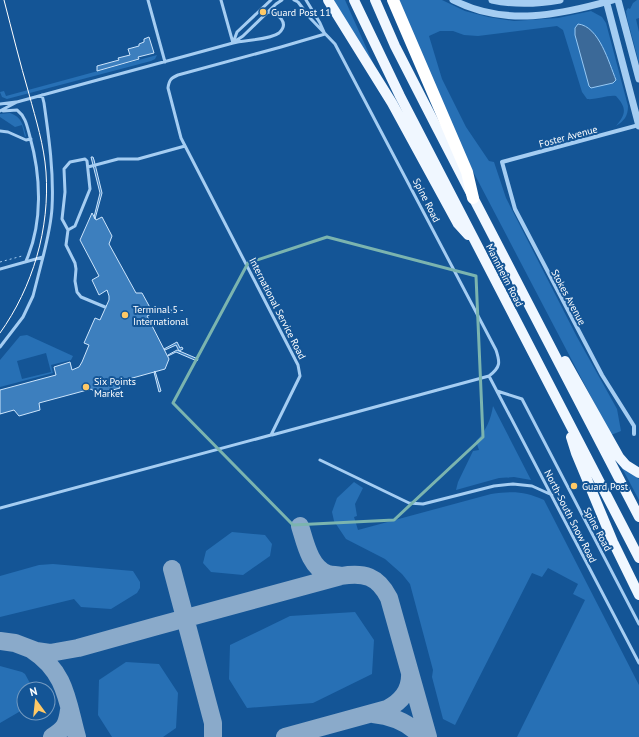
<svg xmlns="http://www.w3.org/2000/svg" width="639" height="737" font-family="'PT Sans',sans-serif">
<style>
.green{fill:#2770b5;fill-rule:evenodd}
.water{fill:#3b6998;stroke:#97c9f5}
.lines{fill:none;stroke-linecap:round;stroke-linejoin:round}
.taxiway{stroke:#8aaaca;stroke-width:18}
.building{fill:#3d7fbe;stroke:#cde5fc}
.path{stroke:#a5cdf2;stroke-width:1;stroke-dasharray:2 3;stroke-linecap:butt}
.service{stroke:#a5cdf2;stroke-width:3}
.minor{stroke:#a5cdf2;stroke-width:4}
.tertiary{stroke:#a5cdf2;stroke-width:7}
.primary{stroke:#f0f7ff;stroke-width:10}
.motorway{stroke:#fff;stroke-width:12}
.tram{stroke:#fff;stroke-width:1}
.marked{fill:none;stroke:#7bb4af;stroke-width:3;stroke-linejoin:round}
.poi-dot{fill:#ffc966;stroke:#145596;stroke-width:1.5}
.labels{text-anchor:middle;stroke-width:4;stroke-linejoin:round;paint-order:stroke}
.poi-label{font-size:10px;fill:#fff;stroke:#145596;text-anchor:start}
.street-label{font-size:10px;fill:#fff;stroke:#145596}
</style>
<rect width="100%" height="100%" fill="#145596"/>
<!-- green -->
<path class="green" d="M 333,0 L 345,0 L 374,65 Z
M 398,0 L 442,0 L 465,11 L 488,17 L 514,21 L 558,18 L 591,11 L 602,17 L 606,23 L 628,106 C 628,116 624,121 616,126 C 626,114 627,108 616,96 C 606,95 597,100 587,99 L 582,92 L 563,30 L 557,26 L 478,36 L 464,35 L 453,31 L 440,31 L 429,36 L 442,79 L 466,127 L 489,161 L 494,162 L 506,198 L 577,337 L 617,409 L 621,431 L 611,435 L 467,160 Z
M 637,0 L 639,0 L 639,18 L 636,19 L 639,32 L 639,63 L 627,18 L 626,11 L 628,8 L 630,9 L 633,3 Z
M 157,55 L 155,59 L 151,61 L 7,99 L 2,97 L 0,92 L 4,91 L 6,96 Z
M 10,113 C 22,117 23,125 26,136 L 25,137 L 22,125 L 15,127 L 0,117 L 0,114 Z
M 27,335 L 73,356 L 71,360 L 51,365 L 53,373 L 0,387 L 0,360 L 20,336 ZM 46,353 L 51,372 L 22,379 L 17,361 Z
M 493,406 L 531,480 L 514,477 L 499,478 L 456,490 L 458,482 L 473,451 L 479,450 L 476,441 C 486,431 491,419 493,406 Z
M 622,468 L 624,468 L 639,479 L 639,500 Z
M 354,482 L 363,488 L 355,504 L 357,516 L 354,517 L 358,530 L 491,494 C 513,491 524,491 544,500 L 639,685 L 639,737 L 517,737 L 585,600 L 573,594 L 578,584 L 548,568 L 542,577 L 532,573 L 455,725 L 443,719 L 432,677 L 433,670 L 410,584 L 402,574 L 385,559 L 346,539 L 334,521 L 332,512 L 337,498 Z
M 232,532 L 265,535 L 272,544 L 270,556 L 243,575 L 211,572 L 203,563 L 206,551 Z
M 53,564 L 133,571 L 140,582 L 140,588 L 137,593 L 111,609 L 81,607 L 74,599 L 0,617 L 0,576 L 39,565 Z
M 355,612 L 374,640 L 372,674 L 313,703 L 247,708 L 229,679 L 230,645 L 290,616 Z
M 126,662 L 159,664 L 178,693 L 176,728 L 163,737 L 112,737 L 98,715 L 99,680 Z
M 0,666 L 22,672 L 25,674 L 31,685 L 30,689 L 24,689 L 24,709 L 0,723 Z"/>
<!-- water -->
<path class="water" d="M 578,24 C 599,26 609,63 616,80 L 613,83 L 591,88 L 589,86 L 575,35 L 575,28 Z"/>
<g class="lines">
<!-- taxiway -->
<path class="taxiway" d="M 300,526 C 305,542 310,568 328,574 C 332,575 337,575 341,576
M 172,569 L 213,723 L 213,737
M 0,641 L 15,643 L 36,651 L 50,653 L 78,648 L 157,626 L 341,576 C 364,572 378,576 389,598 L 428,737
M 32,650 C 66,672 67,701 77,737
M 373,714 C 391,716 409,722 421,737
M 52,737 C 65,728 67,725 69,710
M 285,737 L 387,709 C 401,702 411,690 410,673"/>
</g>
<!-- building -->
<path class="building" d="M 149,37 L 154,53 L 138,57 L 139,59 L 97,71 L 97,66 L 119,60 L 118,58 L 130,55 L 128,49 L 139,46 L 139,44 L 144,42 L 144,39 Z
M 91,157 L 93,157 L 94,160 L 102,193 L 95,219 L 94,217 L 100,193 Z
M 92,213 L 96,220 L 102,217 L 112,236 L 109,244 L 136,293 L 142,293 L 153,313 L 147,316 L 169,359 L 165,369 L 118,382 L 120,388 L 98,394 L 91,389 L 39,403 L 40,410 L 19,416 L 14,410 L 0,414 L 0,390 L 56,375 L 54,367 L 70,362 L 72,370 L 79,367 L 82,362 L 89,345 L 84,343 L 95,318 L 100,320 L 109,300 L 109,296 L 107,290 L 99,295 L 92,280 L 99,276 L 80,240 Z
M 159,307 L 175,311 L 174,314 L 159,308 L 152,312 L 151,310 Z
M 177,342 L 180,348 L 182,347 L 183,349 L 179,351 L 176,345 L 165,350 L 164,349 Z
M 177,350 L 198,359 L 197,361 L 176,352 L 168,356 L 168,355 Z
M 155,371 L 161,391 L 159,392 L 154,372 Z"/>
<g class="lines">
<!-- path -->
<path class="path" d="M 0,262 L 22,256"/>
<!-- service -->
<path class="service" d="M 148,0 L 165,62
M 221,0 L 233,43
M 306,0 L 320,23 L 324,32
M 234,42 L 243,36 L 276,4 L 282,0
M 233,43 L 237,32 L 271,0
M 0,104 L 16,102
M 0,111 L 17,102 L 233,43 C 244,40 270,40 279,33 C 290,23 278,13 268,12
M 3,111 L 17,110 C 26,117 27,126 30,137 C 41,176 43,223 26,261
M 0,131 L 8,132 L 26,140 L 31,139
M 88,167 L 118,159 L 138,159 L 185,146
M 68,230 L 75,226 L 90,189 L 87,161 L 85,159 L 70,162 L 64,169 L 65,192 L 62,219 L 68,230 L 66,245 L 75,263 L 76,269 L 75,281 L 77,292 L 81,297 L 105,307
M 0,269 L 43,257 C 47,241 51,225 52,208 C 54,173 49,138 44,103 L 42,95
M 506,296 L 519,288
M 0,347 L 23,317 L 33,296 L 43,257
M 489,376 L 639,663
M 497,391 L 522,399 L 639,624
M 272,435 L 489,376 C 501,367 500,362 496,350 L 335,44 L 311,19 L 298,2 L 294,0
M 320,460 L 409,503 L 423,504 L 494,486 L 513,484 L 532,486 L 552,495
M 0,508 L 271,435 L 300,376 L 298,365 L 181,138 L 168,88 C 169,80 171,78 178,75 L 281,47 L 325,34"/>
<!-- minor -->
<path class="minor" d="M 634,434 L 634,426 L 602,375 L 526,230 L 515,209 L 502,162 L 639,125"/>
<!-- tertiary -->
<path class="tertiary" d="M 453,0 C 505,27 560,15 613,0
M 492,0 C 515,5 537,4 560,0
M 606,0 L 639,126
M 618,0 L 639,79"/>
<!-- primary -->
<path class="primary" d="M 328,0 L 392,103 L 458,224 L 468,235
M 354,0 L 400,96 L 639,558
M 375,0 L 395,46 L 436,126 L 639,517
M 565,361 L 619,457 L 626,465 L 639,473
M 571,437 L 576,453 L 613,542 L 639,595"/>
<!-- motorway -->
<path class="motorway" d="M 393,0 L 467,172 L 473,198"/>
<!-- tram -->
<path class="tram" d="M 0,333 C 33,287 50,228 46,172 C 44,145 36,120 29,94 C 20,63 12,31 4,0"/>
</g>
<!-- marked area -->
<path class="marked" d="M 327,237 L 476,276 L 483,437 L 394,520 L 293,525 L 173,403 L 248,263 Z"/>
<!-- markers -->
<g class="poi-dot">
<circle cx="263" cy="12" r="4"/>
<circle cx="125" cy="315" r="4"/>
<circle cx="86" cy="387" r="4"/>
<circle cx="574" cy="486" r="4"/>
</g>
<g class="labels">
<!-- poi labels -->
<g class="poi-label">
<text x="271" y="16">Guard Post 11</text>
<text x="133" y="313">Terminal 5 -<tspan x="133" dy="12">International</tspan></text>
<text x="94" y="385">Six Points<tspan x="94" dy="12">Market</tspan></text>
<text x="582" y="490">Guard Post</text>
</g>
<!-- street labels -->
<g class="street-label">
<text transform="translate(568 136) rotate(-15)" y="4">Foster Avenue</text>
<text transform="translate(427 200) rotate(63)" y="4">Spine Road</text>
<text transform="translate(505 275) rotate(63)" y="4">Mannheim Road</text>
<text transform="translate(569 297) rotate(62)" y="4">Stokes Avenue</text>
<text transform="translate(278 308) rotate(63)" y="4">International Service Road</text>
<text transform="translate(571 516) rotate(63)" y="4">North-South Snow Road</text>
<text transform="translate(598 529) rotate(62)" y="4">Spine Road</text>
</g>
</g>
<!-- north arrow -->
<g transform="translate(36 701) rotate(345)"><circle r="19" fill="#145596" stroke="#7299c0"/>
<path d="M0-3L7 15L0 10L-7 15Z" fill="#ffc966"/>
<text y="-6" font-size="11" font-weight="bold" text-anchor="middle" fill="#ffffff">N</text>
</g>
</svg>
